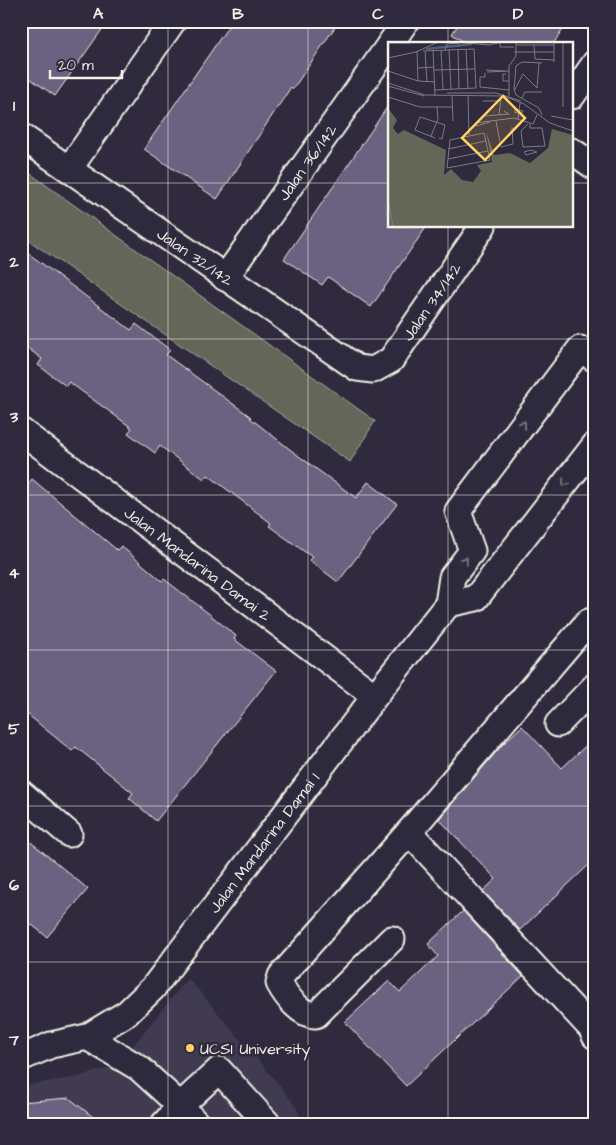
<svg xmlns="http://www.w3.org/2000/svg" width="616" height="1145" font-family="'Architects Daughter',sans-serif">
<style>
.built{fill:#403b51}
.green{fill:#646658;stroke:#acaca0}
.building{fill:#696281;stroke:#f4f1e8}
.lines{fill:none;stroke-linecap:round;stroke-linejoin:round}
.minor-casing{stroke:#f4f1e8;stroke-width:29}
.minor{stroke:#2f2a3d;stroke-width:25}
.oneway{stroke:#747079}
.grid{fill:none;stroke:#f4f1e8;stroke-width:1;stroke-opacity:0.55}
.poi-dot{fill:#ffd166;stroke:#2f2a3d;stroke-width:2}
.labels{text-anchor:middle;stroke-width:5;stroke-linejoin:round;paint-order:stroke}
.street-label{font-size:16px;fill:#f4f1e8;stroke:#2f2a3d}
.poi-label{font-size:16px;fill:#f4f1e8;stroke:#2f2a3d;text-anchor:start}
.inset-river{fill:none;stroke:#4f617a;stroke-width:2.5}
.inset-road{fill:none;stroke:#7e7a81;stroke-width:1}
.view{fill:#ffd166;fill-opacity:0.15;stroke:#ffd166;stroke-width:2.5}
.inset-edge{fill:none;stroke:#f4f1e8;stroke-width:2.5}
.neatline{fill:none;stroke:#f4f1e8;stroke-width:2}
.grid-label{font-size:16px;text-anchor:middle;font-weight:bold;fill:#f4f1e8}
</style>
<rect width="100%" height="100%" fill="#2f2a3d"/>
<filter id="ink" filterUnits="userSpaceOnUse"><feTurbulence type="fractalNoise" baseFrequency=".02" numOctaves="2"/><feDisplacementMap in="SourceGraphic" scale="10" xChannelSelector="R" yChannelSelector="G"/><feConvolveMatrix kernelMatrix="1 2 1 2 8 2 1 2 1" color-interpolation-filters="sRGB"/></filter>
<g filter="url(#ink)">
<!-- built -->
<path class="built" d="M 188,978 L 282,1088 L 296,1107 L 304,1124 L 21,1124 L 21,1086 L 78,1077 L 117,1065 Z"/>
<!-- green -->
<path class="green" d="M 21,167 L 375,421 L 350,462 L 21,235 Z"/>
<!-- building -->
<path class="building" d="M 21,21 L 108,21 L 55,96 L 21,72 Z
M 232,21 L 339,21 L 293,89 L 291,87 L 217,199 L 144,149 Z
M 460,21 L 569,21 L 553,44 L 467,44 L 452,34 Z
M 390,103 L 390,226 L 427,226 L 371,307 L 328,277 L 322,285 L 284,259 Z
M 21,248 L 131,330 L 136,324 L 170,350 L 166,355 L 251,417 L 250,418 L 296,454 L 356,498 L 368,482 L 397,504 L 338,582 L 309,560 L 312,557 L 269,526 L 271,523 L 208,475 L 204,479 L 160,446 L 155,453 L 128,433 L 132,428 L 69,382 L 66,386 L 38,365 L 42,359 L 21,343 Z
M 32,479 L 117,550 L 121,546 L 162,581 L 164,579 L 208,613 L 236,636 L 234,639 L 276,671 L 156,821 L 129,798 L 133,793 L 76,747 L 72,751 L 21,709 L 21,493 Z
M 522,726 L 562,768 L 595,737 L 595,859 L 520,930 L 483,891 L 496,879 L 439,819 L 503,744 Z
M 21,834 L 88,889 L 47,937 L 21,916 Z
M 463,911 L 523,976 L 406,1086 L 345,1022 L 389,981 L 400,992 L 438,956 L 428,944 Z
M 69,1098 L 102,1124 L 21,1124 L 21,1102 Z"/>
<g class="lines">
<!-- minor casing -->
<g class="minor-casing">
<g id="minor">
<path d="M 390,44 L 406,21"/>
<path d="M 572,96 L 595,63"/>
<path id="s1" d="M 21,136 L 357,368 L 373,370 L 391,360 L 483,226"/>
<path d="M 572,151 L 595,167"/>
<path d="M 69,169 L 173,21"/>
<path id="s2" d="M 225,278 L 390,44"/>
<path id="s3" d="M 21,431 L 375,696"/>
<path d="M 448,604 L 452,577 L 472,551 L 458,511 L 580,349 L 595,359"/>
<path d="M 448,604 L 476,598 L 595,445"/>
<path d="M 558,724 L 595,686"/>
<path d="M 21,793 L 69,834"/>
<path d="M 409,832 L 591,1028 L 595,1036"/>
<path d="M 392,939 L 316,1015 C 301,1016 286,996 279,983 L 281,976 L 409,832 L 588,622 L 595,620"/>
<path d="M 87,1037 L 139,1068 L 174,1100 L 197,1124"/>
<path id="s4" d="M 21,1058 L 51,1045 L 87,1037 L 127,1013 L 153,988 L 375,696 L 448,604"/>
<path d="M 164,1124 L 180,1106 L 219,1070 L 268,1124"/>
</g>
</g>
<!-- minor -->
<use href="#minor" class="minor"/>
</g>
<!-- one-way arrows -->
<defs><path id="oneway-chevron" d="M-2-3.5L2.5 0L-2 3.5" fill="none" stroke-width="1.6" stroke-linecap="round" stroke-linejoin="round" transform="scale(1.25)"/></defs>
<g class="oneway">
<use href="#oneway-chevron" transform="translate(523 424) rotate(-53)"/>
<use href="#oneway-chevron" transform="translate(565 483) rotate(128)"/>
<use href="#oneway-chevron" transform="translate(465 560) rotate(-52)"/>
</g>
</g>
<!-- grid -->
<path class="grid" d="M 168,21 L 168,1124M 308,21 L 308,1124M 448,21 L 448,44M 21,183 L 390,183M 572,183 L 595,183M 448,226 L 448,1124M 21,339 L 595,339M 21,495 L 595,495M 21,650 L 595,650M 21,806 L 595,806M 21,962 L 595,962"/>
<!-- markers -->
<circle class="poi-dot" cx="190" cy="1048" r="5"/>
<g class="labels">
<!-- street labels -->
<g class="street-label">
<text dy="6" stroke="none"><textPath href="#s2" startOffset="142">Jalan 36/142</textPath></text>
<text dy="6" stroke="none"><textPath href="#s1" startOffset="212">Jalan 32/142</textPath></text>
<text dy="6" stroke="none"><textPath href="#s1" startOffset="516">Jalan 34/142</textPath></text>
<text dy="6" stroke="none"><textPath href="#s3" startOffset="221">Jalan Mandarina Damai 2</textPath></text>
<text dy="6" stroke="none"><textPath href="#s4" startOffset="335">Jalan Mandarina Damai 1</textPath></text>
</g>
<!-- poi labels -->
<g class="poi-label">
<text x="200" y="1054">UCSI University</text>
</g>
</g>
<!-- overview -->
<g transform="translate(388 42)">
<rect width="185" height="185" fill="#2f2a3d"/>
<path d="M 0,66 L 9,78 L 5,86 L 10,92 L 16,88 L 58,108 L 56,133 L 63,127 L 74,138 L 85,140 L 93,129 L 89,123 L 104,120 L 98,89 L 106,113 L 122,111 L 142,121 L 160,106 L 164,87 L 185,93 L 185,184 L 0,184 Z" fill="#646658"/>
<path class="inset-river" d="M 38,7 L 84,2"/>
<path class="inset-road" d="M 0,1 L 22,1M 77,1 L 101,3 L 110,1M 112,1 L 112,5 L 126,5M 175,1 L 175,65M 128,3 L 166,3M 146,3 L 147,17 L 166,18M 61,7 L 63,47M 70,7 L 71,47M 78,7 L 80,46M 45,8 L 47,54M 53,8 L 55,47M 57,8 L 59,2 L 71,1M 29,9 L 30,39M 35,9 L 86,7 L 88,46 L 47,48M 37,9 L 39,40M 126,10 L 166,10M 0,16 L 28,10 L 48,1M 166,20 L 166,1M 30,26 L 46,25M 46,28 L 87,27M 98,28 L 117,29M 0,29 L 30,39 L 47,40M 99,30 L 121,29M 97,31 L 97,35 L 92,35 L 92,45 L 121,48M 118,32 L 115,32 L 115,39 L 121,39M 0,41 L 37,53 L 116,54 L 136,62 L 162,81 L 185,89M 0,44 L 36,54M 126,49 L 135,32 L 149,46 L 151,21M 59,51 L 108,51 L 133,59M 80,53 L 81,93M 64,54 L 65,79M 121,54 L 121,24 L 128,14 L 128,1M 0,55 L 32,65 L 65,65M 134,56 L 137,50 L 154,50M 95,59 L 111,59M 127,67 L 135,69 L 135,70 L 127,71 ZM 111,73 L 113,55M 154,73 L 151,66 L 128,53 L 126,47 L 128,24 L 134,20 L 154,21M 97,74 L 121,72 L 116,69M 163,74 L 185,78M 130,77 L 132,61M 108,79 L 113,105 L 125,102 L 124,85M 102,80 L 88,84 L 87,81 L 126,76 L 145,82 L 149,73M 140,82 L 133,89 L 135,105 L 157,104 L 154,86 L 142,86 L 142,82M 96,91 L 102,118 L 59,126 L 62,98 ZM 43,94 L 50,77 L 49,65M 47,96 L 27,88 L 32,75 L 57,83 L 54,97 L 51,96M 60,107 L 98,99M 143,108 L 149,110 L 138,113 L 136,110 ZM 60,117 L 100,109M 0,157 L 5,184"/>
<path class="view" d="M 115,54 L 137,76 L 97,118 L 74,96 Z"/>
<rect width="185" height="185" class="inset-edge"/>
</g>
<!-- margin -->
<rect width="616" height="1145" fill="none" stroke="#2f2a3d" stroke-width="55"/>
<!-- scale -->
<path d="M50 70v8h72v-8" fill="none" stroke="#f4f1e8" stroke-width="2.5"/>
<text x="58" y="70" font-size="15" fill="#f4f1e8" stroke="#2f2a3d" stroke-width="4" paint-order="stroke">20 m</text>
<rect x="28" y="28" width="560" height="1090" class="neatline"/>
<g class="grid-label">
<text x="98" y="19">A</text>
<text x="238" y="19">B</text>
<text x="378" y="19">C</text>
<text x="518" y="19">D</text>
<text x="14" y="111">1</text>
<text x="14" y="267">2</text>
<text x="14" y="422">3</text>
<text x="14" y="578">4</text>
<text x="14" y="734">5</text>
<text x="14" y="890">6</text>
<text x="14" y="1045">7</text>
</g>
</svg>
